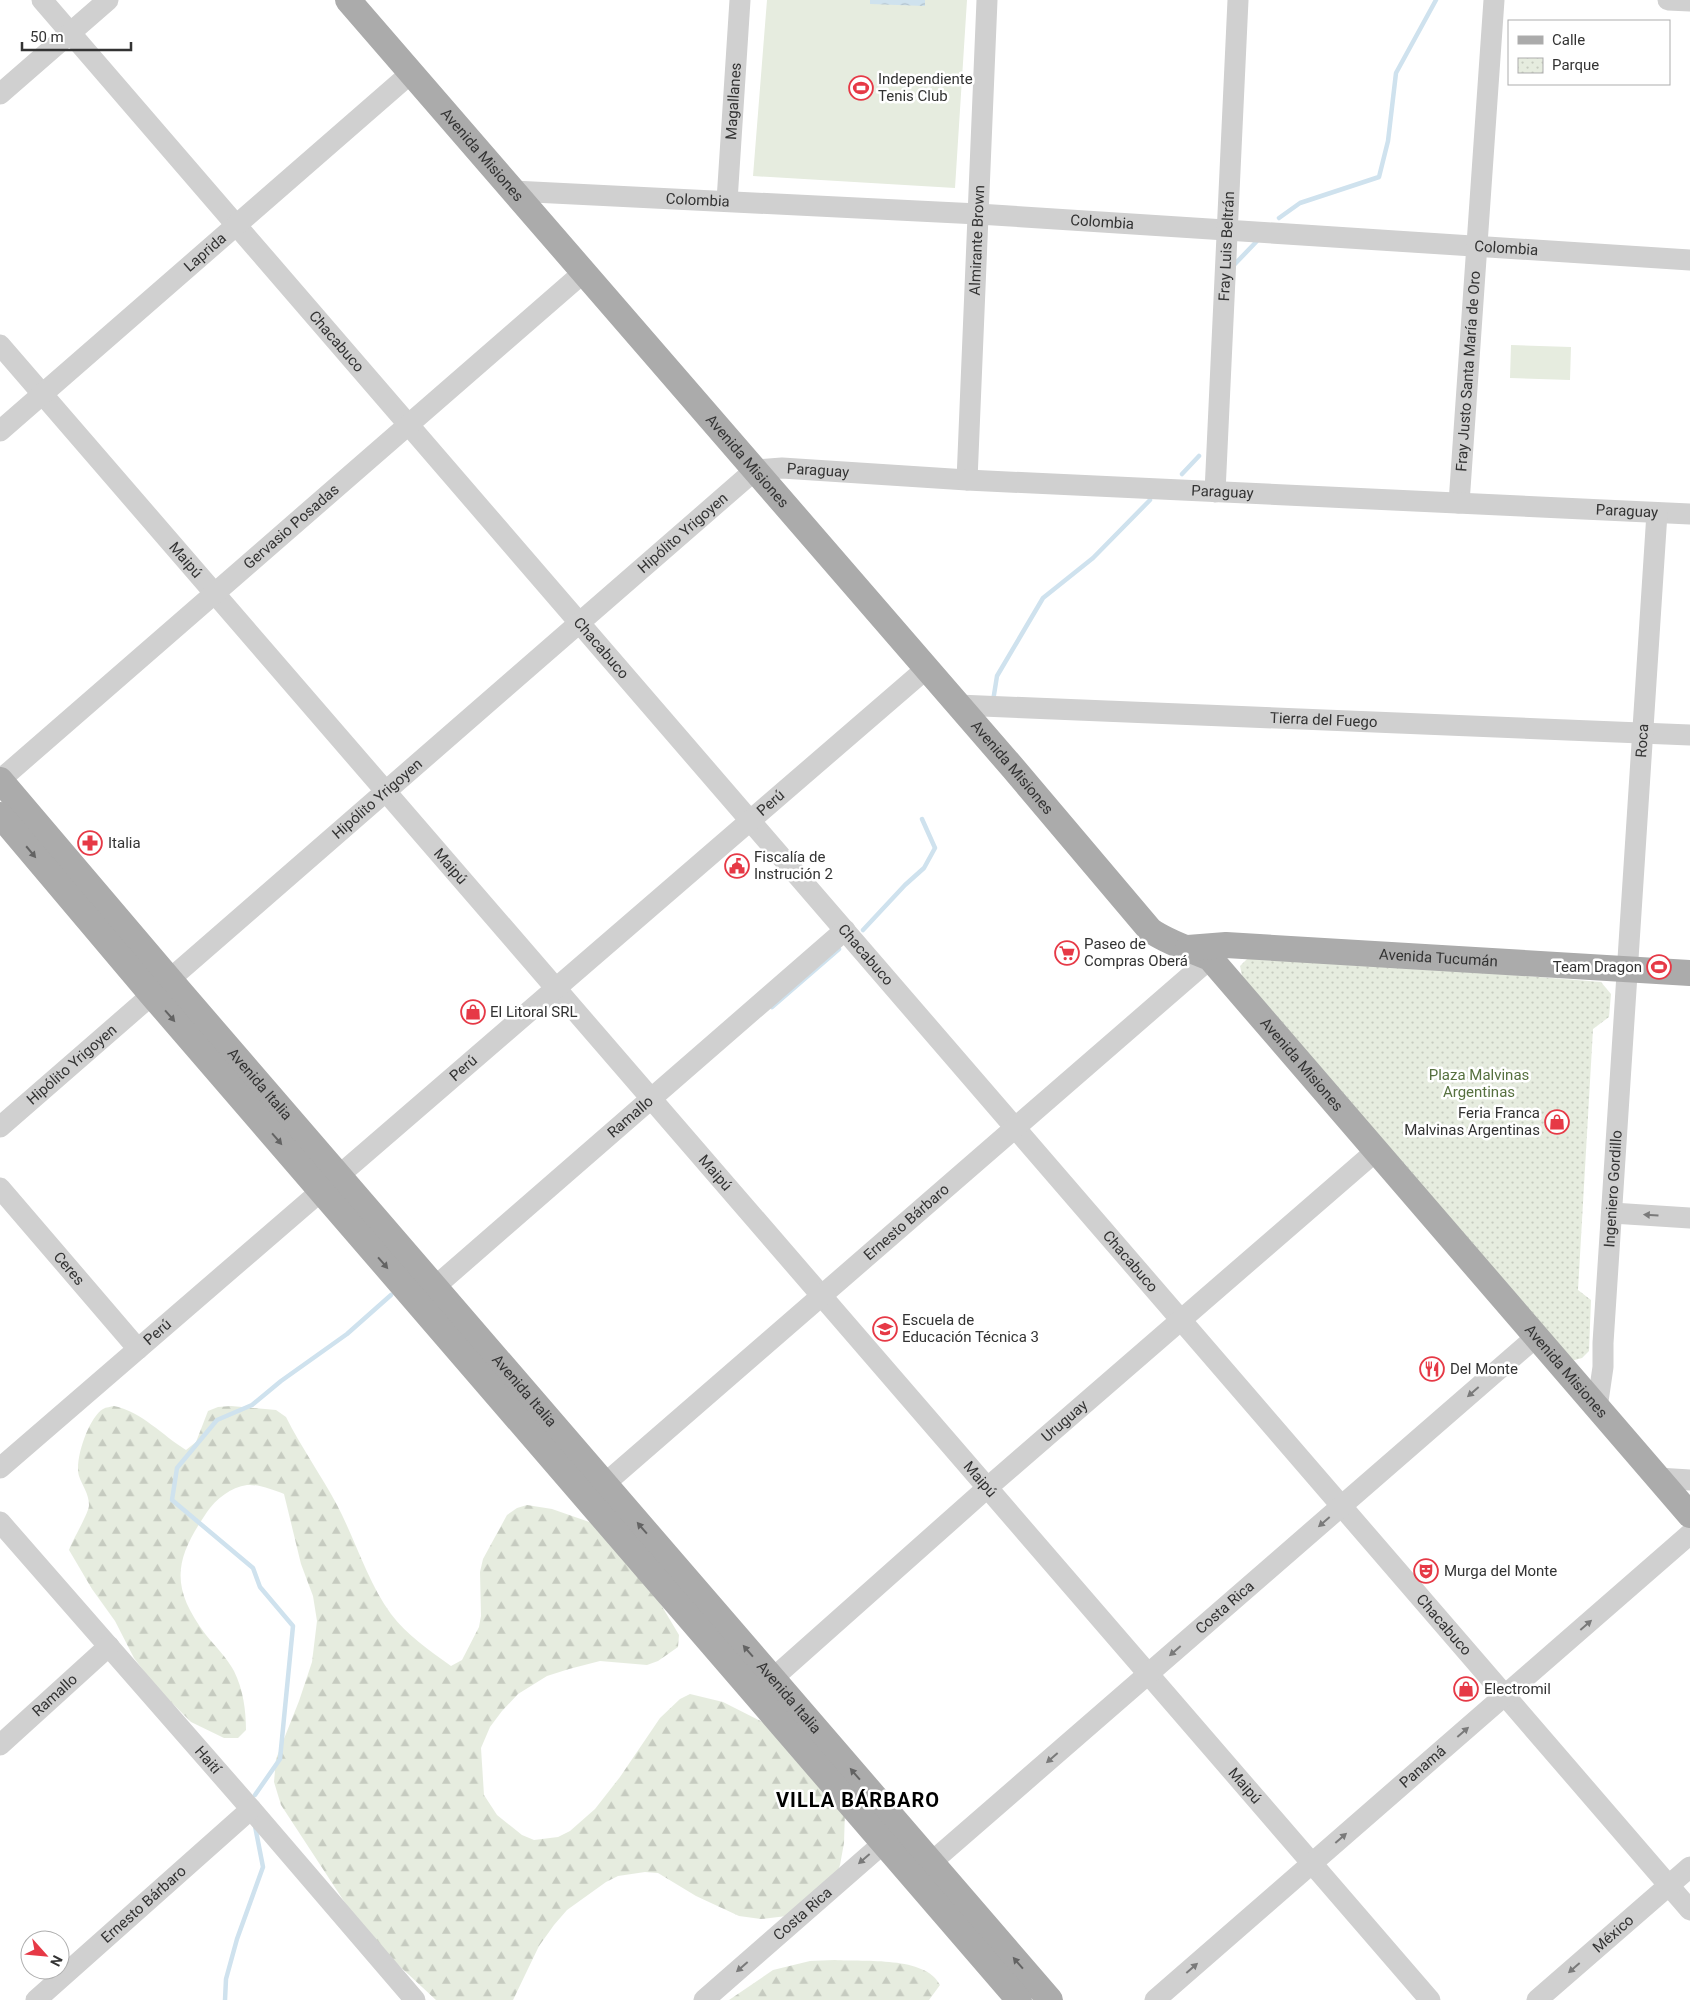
<svg xmlns="http://www.w3.org/2000/svg" width="1690" height="2000" font-family="Roboto,sans-serif">
<style>
.green{fill:#e6ecdf}
.forest{fill:url(#forest-firs)}
.park{fill:url(#park-dots)}
.water{fill:url(#water-waves)}
.lines{fill:none;stroke-linecap:round;stroke-linejoin:round}
.stream{stroke:#cfe2ee;stroke-width:4.5}
.minor{stroke:#d0d0d0;stroke-width:21}
.major{stroke:#ababab;stroke-width:26}
.oneway{fill:#636363}
.oneway2{fill:#7a7a7a}
.labels{text-anchor:middle;stroke-width:5;stroke-linejoin:round;paint-order:stroke}
.poi-label{font-size:15px;fill:#333;stroke:#fff;text-anchor:start}
.street-label{font-size:15px;fill:#333;stroke:#fff}
.park-label{font-size:15px;fill:#56703f;stroke:#fff}
.district-label{font-size:20px;font-weight:bold;letter-spacing:1px;fill:#000;stroke:#fff}
</style>
<defs>
<pattern id="forest-firs" width="22" height="20" patternUnits="userSpaceOnUse" patternTransform="scale(1.25)"><rect width="22" height="20" fill="#e6ecdf"/><path d="M5 1l3.5 6h-7zM16 11l3.5 6h-7z" fill="#c6cbc0"/></pattern>
<pattern id="park-dots" width="8" height="8" patternUnits="userSpaceOnUse" patternTransform="scale(1.25)"><rect width="8" height="8" fill="#e6ecdf"/><path d="M2 2h.1M6 6h.1" fill="none" stroke="#c6cbc0" stroke-width="1.8" stroke-linecap="round"/></pattern>
<pattern id="water-waves" width="16" height="10" patternUnits="userSpaceOnUse" patternTransform="scale(1.25)"><rect width="16" height="10" fill="#cfe2ee"/><path d="M0 5q4-4 8 0t8 0" fill="none" stroke="#b2c2cd"/></pattern>
</defs>
<rect width="100%" height="100%" fill="#fff"/>
<!-- green -->
<path class="green" d="M 767,0 L 967,0 L 955,188 L 753,176 Z
M 1511,345 L 1571,347 L 1570,380 L 1510,378 Z"/>
<!-- forest -->
<path class="forest" d="M 114,1406 C 142,1412 162,1435 186,1450 L 196,1442 L 208,1411 L 218,1407 L 231,1406 L 276,1410 L 286,1417 C 301,1447 321,1475 337,1505 C 355,1539 368,1583 391,1614 C 407,1635 430,1651 451,1666 L 462,1660 L 479,1627 L 481,1616 L 480,1572 L 483,1559 L 507,1515 L 517,1508 L 527,1505 L 552,1509 L 595,1524 L 644,1576 L 679,1635 L 678,1647 L 658,1661 L 647,1665 L 600,1661 L 569,1669 L 547,1676 L 518,1694 L 502,1711 L 490,1727 L 481,1748 L 484,1795 L 497,1815 L 522,1835 L 534,1840 L 558,1837 L 570,1831 L 595,1809 L 620,1777 L 660,1718 L 680,1699 L 690,1694 L 723,1702 L 804,1743 L 845,1810 L 844,1843 L 840,1865 L 832,1886 L 803,1914 L 761,1919 L 739,1916 L 696,1896 L 658,1873 L 645,1872 L 618,1876 L 606,1882 L 567,1910 L 554,1925 L 539,1946 L 513,2000 L 436,2000 L 380,1948 L 353,1915 L 281,1805 L 274,1782 L 276,1759 L 299,1701 L 312,1662 L 317,1621 L 313,1596 L 301,1564 L 284,1494 C 273,1490 259,1484 247,1485 C 231,1487 216,1499 207,1512 C 175,1559 169,1586 206,1635 C 215,1646 227,1658 234,1671 C 243,1689 246,1710 246,1730 L 238,1738 L 224,1738 L 191,1722 L 155,1686 L 134,1658 L 115,1621 L 92,1589 L 69,1550 C 73,1539 89,1513 89,1505 C 89,1494 82,1485 79,1476 C 74,1460 89,1417 103,1409 C 106,1407 111,1407 114,1406 Z
M 835,1960 C 864,1962 926,1956 940,1985 L 929,2000 L 729,2000 L 773,1970 L 810,1961 Z"/>
<!-- park -->
<path class="park" d="M 1252,954 L 1601,982 L 1611,994 L 1609,1017 L 1593,1029 L 1578,1290 L 1591,1300 L 1589,1351 L 1582,1358 L 1571,1361 L 1243,981 L 1240,966 Z"/>
<!-- water -->
<path class="water" d="M 870,0 L 925,0 L 925,6 L 870,4 Z"/>
<g class="lines">
<!-- stream -->
<path class="stream" d="M 1279,218 L 1300,203 L 1379,177 L 1388,141 L 1396,73 L 1436,0
M 1233,266 L 1257,241
M 1182,474 L 1199,456
M 993,701 L 997,676 L 1043,598 L 1093,558 L 1150,500
M 863,930 L 905,885 L 924,868 L 935,848 L 922,819
M 772,1007 L 839,949
M 255,1795 L 280,1759 L 293,1626 L 260,1587 L 253,1568 L 172,1500 L 177,1468 L 217,1420 L 252,1405 L 281,1381 L 347,1334 L 391,1295
M 225,2000 L 226,1979 L 237,1939 L 263,1867 L 255,1826"/>
<!-- minor -->
<g class="minor">
<path id="s1" d="M 42,0 L 1690,1910"/>
<path d="M 1668,0 L 1690,1"/>
<path d="M 0,94 L 108,0"/>
<path id="s2" d="M 513,191 L 978,214 L 1690,260"/>
<path id="s3" d="M 727,201 L 740,0"/>
<path id="s4" d="M 0,345 L 1430,2000"/>
<path id="s5" d="M 0,431 L 411,73"/>
<path id="s6" d="M 967,480 L 987,0"/>
<path id="s7" d="M 1215,492 L 1238,0"/>
<path id="s8" d="M 1459,503 L 1494,0"/>
<path id="s9" d="M 958,705 L 1690,735"/>
<path id="s10" d="M 0,780 L 584,272"/>
<path id="s11" d="M 0,1127 L 755,470 L 782,468 L 967,480 L 1690,514"/>
<path id="s12" d="M 0,1188 L 138,1349"/>
<path d="M 1612,1213 L 1690,1218"/>
<path id="s13" d="M 422,1298 L 845,930"/>
<path id="s14" d="M 1597,1408 L 1603,1367 L 1603,1343 L 1657,513"/>
<path id="s15" d="M 0,1468 L 927,668"/>
<path d="M 1658,1478 L 1690,1480"/>
<path id="s16" d="M 593,1494 L 1220,950"/>
<path id="s17" d="M 0,1522 L 251,1809 L 415,2000"/>
<path id="s18" d="M 761,1689 L 987,1488 L 1376,1151"/>
<path id="s19" d="M 0,1745 L 109,1646"/>
<path id="s20" d="M 919,1873 L 1536,1337"/>
<path id="s21" d="M 36,2000 L 251,1809"/>
<path id="s22" d="M 704,2000 L 895,1833"/>
<path id="s23" d="M 1155,2000 L 1690,1534"/>
<path id="s24" d="M 1537,2000 L 1690,1867"/>
</g>
<!-- major -->
<g class="major">
<path id="s25" d="M 348,0 L 1013,768 L 1150,930 C 1168,943 1190,949 1210,958 L 1690,1515"/>
<path id="s26" d="M 0,780 L 170,980 L 1050,2000"/>
<path d="M 0,815 L 152,995 L 1019,2000"/>
<path id="s27" d="M 1188,948 L 1226,945 L 1690,973"/>
</g>
</g>
<!-- one-way arrows -->
<defs><path id="oneway-solid" d="M-6-.8H1V-3.2L6.5 0L1 3.2V.8H-6Z" transform="scale(1.25)"/></defs>
<g class="oneway">
<use href="#oneway-solid" transform="translate(31 852) rotate(50)"/>
<use href="#oneway-solid" transform="translate(170 1016) rotate(49)"/>
<use href="#oneway-solid" transform="translate(277 1139) rotate(49)"/>
<use href="#oneway-solid" transform="translate(383 1263) rotate(49)"/>
<use href="#oneway-solid" transform="translate(642 1528) rotate(-131)"/>
<use href="#oneway-solid" transform="translate(748 1651) rotate(-131)"/>
<use href="#oneway-solid" transform="translate(855 1774) rotate(-131)"/>
<use href="#oneway-solid" transform="translate(1018 1963) rotate(-131)"/>
</g>
<g class="oneway2">
<use href="#oneway-solid" transform="translate(1651 1215) rotate(-177)"/>
<use href="#oneway-solid" transform="translate(1473 1392) rotate(139)"/>
<use href="#oneway-solid" transform="translate(1324 1522) rotate(139)"/>
<use href="#oneway-solid" transform="translate(1586 1625) rotate(-41)"/>
<use href="#oneway-solid" transform="translate(1175 1651) rotate(139)"/>
<use href="#oneway-solid" transform="translate(1463 1732) rotate(-41)"/>
<use href="#oneway-solid" transform="translate(1052 1758) rotate(139)"/>
<use href="#oneway-solid" transform="translate(1341 1838) rotate(-41)"/>
<use href="#oneway-solid" transform="translate(864 1859) rotate(139)"/>
<use href="#oneway-solid" transform="translate(742 1967) rotate(139)"/>
<use href="#oneway-solid" transform="translate(1192 1968) rotate(-41)"/>
<use href="#oneway-solid" transform="translate(1574 1968) rotate(139)"/>
</g>
<!-- icons -->
<defs>
<g id="stadium-ring" transform="scale(1.25)"><circle r="9.5" fill="#fff" stroke="#e63946" stroke-width="1.5"/><path d="M0-5a6.5 5 0 1 0 0 10a6.5 5 0 1 0 0-10ZM-3.5-1.8h7v3.6h-7Z" fill="#e63946"/></g>
<g id="pharmacy-ring" transform="scale(1.25)"><circle r="9.5" fill="#fff" stroke="#e63946" stroke-width="1.5"/><path d="M-2-6h4v4h4v4h-4v4h-4v-4h-4v-4h4Z" fill="#e63946"/></g>
<g id="civic-ring" transform="scale(1.25)"><circle r="9.5" fill="#fff" stroke="#e63946" stroke-width="1.5"/><path d="M-.6-6.5H3V-4.5H.6V-3L4-1V1h2V6H-6V1h2V-1L-.6-3ZM-1.2 2.5V6h2.4V2.5Z" fill="#e63946"/></g>
<g id="supermarket-ring" transform="scale(1.25)"><circle r="9.5" fill="#fff" stroke="#e63946" stroke-width="1.5"/><path d="M-6-5.5h2.5l.6 2H6L4.5 2H-2.5L-4.4-4H-6ZM-1.5 3.2a1.3 1.3 0 1 0 .1 0ZM3 3.2a1.3 1.3 0 1 0 .1 0Z" fill="#e63946"/></g>
<g id="shop-ring" transform="scale(1.25)"><circle r="9.5" fill="#fff" stroke="#e63946" stroke-width="1.5"/><path d="M-5-2.5h2.3a2.7 3.5 0 0 1 5.4 0H5L5.5 6h-11ZM-1.5-2.5h3a1.5 2.3 0 0 0-3 0Z" fill="#e63946"/></g>
<g id="school-ring" transform="scale(1.25)"><circle r="9.5" fill="#fff" stroke="#e63946" stroke-width="1.5"/><path d="M0-5L7-2L0 1L-7-2ZM-4 1L0 2.5L4 1V4Q0 6-4 4Z" fill="#e63946"/></g>
<g id="restaurant-ring" transform="scale(1.25)"><circle r="9.5" fill="#fff" stroke="#e63946" stroke-width="1.5"/><path d="M-5-6h1v4h1v-4h1v4h1v-4h1v5L-1.5 .5V6h-2V.5L-5-1ZM5-6V6H3V1.5H1.5Q1.5-4 5-6Z" fill="#e63946"/></g>
<g id="theatre-ring" transform="scale(1.25)"><circle r="9.5" fill="#fff" stroke="#e63946" stroke-width="1.5"/><path d="M-5-5.5Q0-4 5-5.5V0Q5 5 0 6Q-5 5-5 0ZM-3.3-2.5H-1v1.5H-3.3ZM1-2.5H3.3v1.5H1ZM-2.8 1Q0 5.5 2.8 1Z" fill="#e63946"/></g>
</defs>
<g fill-rule="evenodd">
<use href="#stadium-ring" x="861" y="88"/>
<use href="#pharmacy-ring" x="90" y="843"/>
<use href="#civic-ring" x="737" y="866"/>
<use href="#supermarket-ring" x="1067" y="953"/>
<use href="#stadium-ring" x="1659" y="967"/>
<use href="#shop-ring" x="473" y="1012"/>
<use href="#shop-ring" x="1557" y="1122"/>
<use href="#school-ring" x="885" y="1329"/>
<use href="#restaurant-ring" x="1432" y="1369"/>
<use href="#theatre-ring" x="1426" y="1571"/>
<use href="#shop-ring" x="1466" y="1689"/>
</g>
<g class="labels">
<!-- poi labels -->
<g class="poi-label">
<text x="878" y="84">Independiente<tspan x="878" dy="17">Tenis Club</tspan></text>
<text x="108" y="848">Italia</text>
<text x="754" y="862">Fiscalía de<tspan x="754" dy="17">Instrución 2</tspan></text>
<text x="1084" y="949">Paseo de<tspan x="1084" dy="17">Compras Oberá</tspan></text>
<text x="1642" y="972" text-anchor="end">Team Dragon</text>
<text x="490" y="1017">El Litoral SRL</text>
<text x="1540" y="1118" text-anchor="end">Feria Franca<tspan x="1540" dy="17">Malvinas Argentinas</tspan></text>
<text x="902" y="1325">Escuela de<tspan x="902" dy="17">Educación Técnica 3</tspan></text>
<text x="1450" y="1374">Del Monte</text>
<text x="1444" y="1576">Murga del Monte</text>
<text x="1484" y="1694">Electromil</text>
</g>
<!-- street labels -->
<g class="street-label">
<text dy="5" stroke="none"><textPath href="#s3" startOffset="100">Magallanes</textPath></text>
<text dy="5" stroke="none"><textPath href="#s25" startOffset="205">Avenida Misiones</textPath></text>
<text dy="5" stroke="none"><textPath href="#s2" startOffset="185">Colombia</textPath></text>
<text dy="5" stroke="none"><textPath href="#s2" startOffset="590">Colombia</textPath></text>
<text dy="5" stroke="none"><textPath href="#s6" startOffset="240">Almirante Brown</textPath></text>
<text dy="5" stroke="none"><textPath href="#s7" startOffset="246">Fray Luis Beltrán</textPath></text>
<text dy="5" stroke="none"><textPath href="#s2" startOffset="995">Colombia</textPath></text>
<text dy="5" stroke="none"><textPath href="#s5" startOffset="272">Laprida</textPath></text>
<text dy="5" stroke="none"><textPath href="#s1" startOffset="451">Chacabuco</textPath></text>
<text dy="5" stroke="none"><textPath href="#s8" startOffset="132">Fray Justo Santa María de Oro</textPath></text>
<text dy="5" stroke="none"><textPath href="#s25" startOffset="610">Avenida Misiones</textPath></text>
<text dy="5" stroke="none"><textPath href="#s11" startOffset="1064">Paraguay</textPath></text>
<text dy="5" stroke="none"><textPath href="#s11" startOffset="1469">Paraguay</textPath></text>
<text dy="5" stroke="none"><textPath href="#s11" startOffset="1874">Paraguay</textPath></text>
<text dy="5" stroke="none"><textPath href="#s10" startOffset="386">Gervasio Posadas</textPath></text>
<text dy="5" stroke="none"><textPath href="#s11" startOffset="905">Hipólito Yrigoyen</textPath></text>
<text dy="5" stroke="none"><textPath href="#s4" startOffset="284">Maipú</textPath></text>
<text dy="5" stroke="none"><textPath href="#s1" startOffset="856">Chacabuco</textPath></text>
<text dy="5" stroke="none"><textPath href="#s9" startOffset="366">Tierra del Fuego</textPath></text>
<text dy="5" stroke="none"><textPath href="#s14" startOffset="669">Roca</textPath></text>
<text dy="5" stroke="none"><textPath href="#s25" startOffset="1015">Avenida Misiones</textPath></text>
<text dy="5" stroke="none"><textPath href="#s11" startOffset="500">Hipólito Yrigoyen</textPath></text>
<text dy="5" stroke="none"><textPath href="#s15" startOffset="1018">Perú</textPath></text>
<text dy="5" stroke="none"><textPath href="#s4" startOffset="689">Maipú</textPath></text>
<text dy="5" stroke="none"><textPath href="#s1" startOffset="1261">Chacabuco</textPath></text>
<text dy="5" stroke="none"><textPath href="#s27" startOffset="251">Avenida Tucumán</textPath></text>
<text dy="5" stroke="none"><textPath href="#s11" startOffset="95">Hipólito Yrigoyen</textPath></text>
<text dy="5" stroke="none"><textPath href="#s25" startOffset="1435">Avenida Misiones</textPath></text>
<text dy="5" stroke="none"><textPath href="#s15" startOffset="612">Perú</textPath></text>
<text dy="5" stroke="none"><textPath href="#s26" startOffset="400">Avenida Italia</textPath></text>
<text dy="5" stroke="none"><textPath href="#s13" startOffset="276">Ramallo</textPath></text>
<text dy="5" stroke="none"><textPath href="#s4" startOffset="1094">Maipú</textPath></text>
<text dy="5" stroke="none"><textPath href="#s14" startOffset="220">Ingeniero Gordillo</textPath></text>
<text dy="5" stroke="none"><textPath href="#s16" startOffset="415">Ernesto Bárbaro</textPath></text>
<text dy="5" stroke="none"><textPath href="#s1" startOffset="1666">Chacabuco</textPath></text>
<text dy="5" stroke="none"><textPath href="#s12" startOffset="106">Ceres</textPath></text>
<text dy="5" stroke="none"><textPath href="#s15" startOffset="208">Perú</textPath></text>
<text dy="5" stroke="none"><textPath href="#s25" startOffset="1840">Avenida Misiones</textPath></text>
<text dy="5" stroke="none"><textPath href="#s26" startOffset="805">Avenida Italia</textPath></text>
<text dy="5" stroke="none"><textPath href="#s18" startOffset="405">Uruguay</textPath></text>
<text dy="5" stroke="none"><textPath href="#s4" startOffset="1499">Maipú</textPath></text>
<text dy="5" stroke="none"><textPath href="#s20" startOffset="405">Costa Rica</textPath></text>
<text dy="5" stroke="none"><textPath href="#s1" startOffset="2146">Chacabuco</textPath></text>
<text dy="5" stroke="none"><textPath href="#s19" startOffset="74">Ramallo</textPath></text>
<text dy="5" stroke="none"><textPath href="#s26" startOffset="1210">Avenida Italia</textPath></text>
<text dy="5" stroke="none"><textPath href="#s17" startOffset="316">Haití</textPath></text>
<text dy="5" stroke="none"><textPath href="#s23" startOffset="355">Panamá</textPath></text>
<text dy="5" stroke="none"><textPath href="#s4" startOffset="1904">Maipú</textPath></text>
<text dy="5" stroke="none"><textPath href="#s21" startOffset="144">Ernesto Bárbaro</textPath></text>
<text dy="5" stroke="none"><textPath href="#s22" startOffset="131">Costa Rica</textPath></text>
<text dy="5" stroke="none"><textPath href="#s24" startOffset="101">México</textPath></text>
</g>
<!-- park labels -->
<g class="park-label">
<text x="1479" y="1080">Plaza Malvinas<tspan x="1479" dy="17">Argentinas</tspan></text>
</g>
<!-- district labels -->
<g class="district-label">
<text x="858" y="1807">VILLA BÁRBARO</text>
</g>
</g>
<!-- legend -->
<rect x="1508" y="20" width="162" height="65" fill="#ffffff" stroke="#adadad"/>
<rect x="1518" y="36" width="25" height="8" fill="#ababab" stroke="#adadad"/>
<text x="1552" y="45" font-size="15" fill="#333333">Calle</text>
<rect x="1518" y="58" width="25" height="15" fill="url(#park-dots)" stroke="#adadad"/>
<text x="1552" y="70" font-size="15" fill="#333333">Parque</text>
<!-- north arrow -->
<g transform="translate(45 1955) rotate(117)"><circle r="24" fill="#ffffff" stroke="#adadad"/>
<path d="M0-4L9 19L0 12L-9 19Z" fill="#e63946"/>
<text y="-8" font-size="14" font-weight="bold" text-anchor="middle" fill="#333333">N</text>
</g>
<!-- scale -->
<path d="M22 42v8h109v-8" fill="none" stroke="#333333" stroke-width="2.5"/>
<text x="30" y="42" font-size="15" fill="#333333" stroke="#ffffff" stroke-width="4" paint-order="stroke">50 m</text>
</svg>
